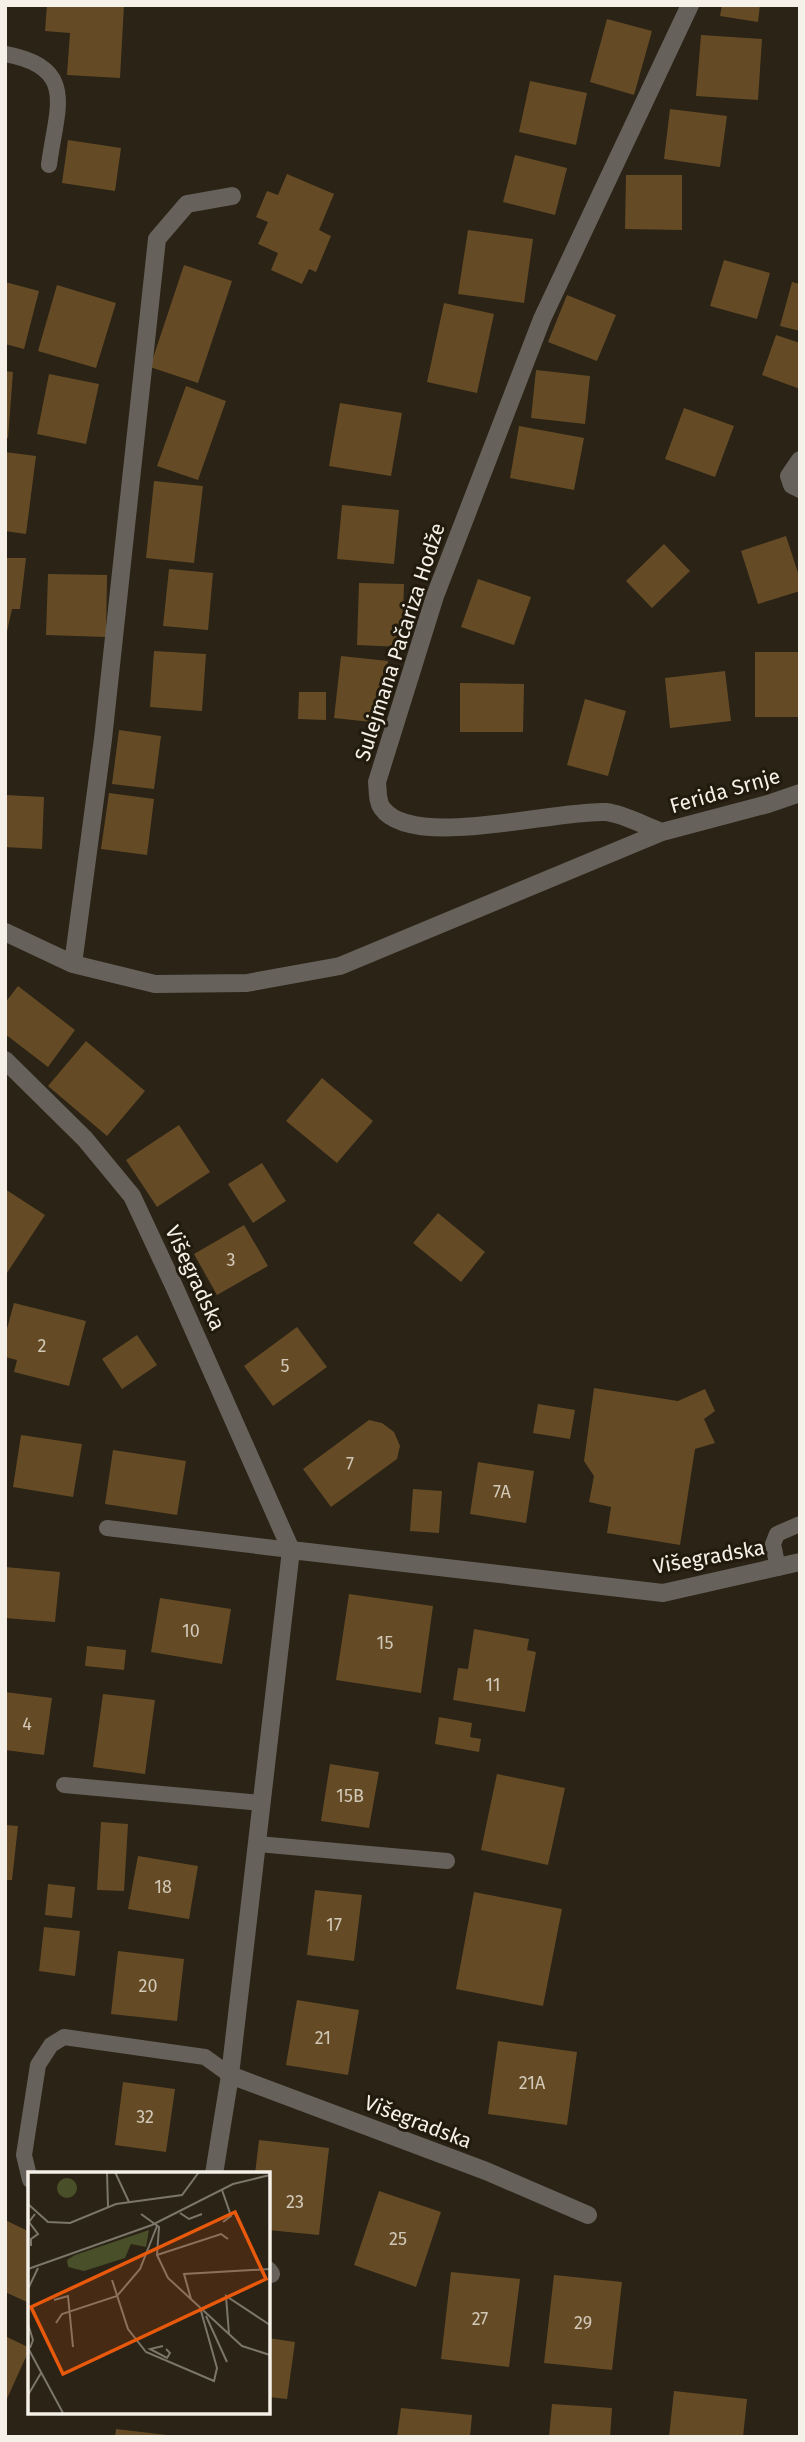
<svg xmlns="http://www.w3.org/2000/svg" width="805" height="2442" font-family="'Fira Sans',sans-serif">
<style>
.building{fill:#654b25}
.lines{fill:none;stroke-linecap:round;stroke-linejoin:round}
.service{stroke:#66625b;stroke-width:16}
.minor{stroke:#66625b;stroke-width:18}
.labels{text-anchor:middle;stroke-width:6;stroke-linejoin:round;paint-order:stroke}
.number-label{font-size:18px;fill:#d1c8b7}
.street-label{font-size:21px;fill:#f5f1e8;stroke:#211a0d}
.inset-road{fill:none;stroke:#7b756a;stroke-width:2}
.view{fill:#e8590c;fill-opacity:0.15;stroke:#e8590c;stroke-width:3.5}
.inset-edge{fill:none;stroke:#f5f1e8;stroke-width:3.5}
</style>
<rect width="100%" height="100%" fill="#2a2316"/>
<!-- building -->
<path class="building" d="M 47,5 L 124,5 L 120,78 L 67,75 L 70,33 L 45,31 Z
M 722,5 L 760,5 L 758,22 L 720,16 Z
M 607,19 L 652,31 L 634,95 L 590,82 Z
M 701,35 L 762,39 L 758,100 L 696,96 Z
M 530,81 L 587,93 L 576,145 L 519,132 Z
M 670,109 L 727,116 L 720,167 L 664,159 Z
M 68,140 L 121,148 L 115,191 L 62,183 Z
M 515,155 L 567,168 L 555,215 L 503,202 Z
M 287,174 L 334,194 L 319,230 L 331,236 L 316,272 L 309,269 L 302,284 L 271,270 L 278,253 L 258,244 L 268,222 L 256,217 L 267,191 L 278,195 Z
M 626,175 L 682,175 L 682,230 L 625,229 Z
M 468,230 L 533,239 L 524,303 L 458,294 Z
M 724,260 L 770,273 L 757,319 L 710,306 Z
M 184,265 L 232,281 L 198,383 L 150,367 Z
M 5,282 L 39,291 L 24,349 L 5,344 Z
M 792,282 L 800,284 L 800,331 L 780,326 Z
M 57,285 L 116,303 L 96,368 L 38,351 Z
M 567,295 L 616,315 L 597,361 L 548,342 Z
M 444,303 L 494,314 L 477,393 L 427,382 Z
M 776,335 L 800,343 L 800,389 L 762,375 Z
M 536,370 L 590,376 L 585,424 L 531,418 Z
M 5,371 L 13,372 L 8,438 L 5,437 Z
M 49,374 L 99,384 L 86,444 L 37,434 Z
M 186,386 L 226,401 L 198,480 L 157,466 Z
M 340,403 L 402,413 L 391,476 L 329,466 Z
M 684,408 L 734,426 L 715,477 L 665,459 Z
M 519,426 L 584,438 L 574,490 L 510,478 Z
M 5,452 L 36,456 L 26,534 L 5,531 Z
M 154,481 L 203,486 L 194,563 L 146,558 Z
M 342,505 L 399,510 L 394,564 L 337,559 Z
M 786,536 L 800,579 L 800,591 L 758,604 L 741,551 Z
M 664,544 L 690,571 L 652,608 L 626,581 Z
M 5,558 L 26,558 L 20,609 L 12,609 L 6,636 Z
M 169,569 L 213,573 L 208,630 L 163,626 Z
M 48,574 L 107,575 L 106,637 L 46,635 Z
M 478,579 L 531,597 L 514,645 L 461,627 Z
M 359,583 L 404,584 L 402,647 L 357,645 Z
M 154,651 L 206,654 L 202,711 L 150,707 Z
M 755,652 L 800,652 L 800,717 L 755,717 Z
M 341,656 L 388,661 L 381,723 L 334,718 Z
M 725,671 L 731,721 L 670,728 L 665,678 Z
M 460,683 L 524,684 L 523,732 L 460,732 Z
M 299,692 L 326,692 L 326,720 L 298,719 Z
M 585,699 L 626,711 L 608,776 L 567,765 Z
M 119,730 L 161,736 L 154,789 L 112,784 Z
M 109,793 L 154,799 L 147,855 L 101,849 Z
M 5,795 L 44,797 L 42,849 L 5,847 Z
M 18,986 L 75,1030 L 48,1067 L 5,1034 L 5,1003 Z
M 86,1041 L 145,1091 L 107,1136 L 48,1086 Z
M 322,1078 L 373,1121 L 337,1163 L 286,1121 Z
M 179,1125 L 210,1172 L 157,1207 L 126,1160 Z
M 262,1163 L 286,1201 L 253,1223 L 228,1184 Z
M 5,1189 L 45,1215 L 7,1273 L 5,1271 Z
M 438,1213 L 485,1252 L 461,1282 L 413,1243 Z
M 244,1225 L 268,1266 L 217,1295 L 194,1254 Z
M 14,1303 L 86,1321 L 69,1386 L 14,1372 L 17,1360 L 5,1357 L 5,1336 Z
M 297,1327 L 327,1367 L 273,1406 L 244,1366 Z
M 137,1335 L 157,1365 L 122,1389 L 102,1359 Z
M 594,1388 L 678,1401 L 705,1389 L 715,1411 L 704,1419 L 715,1443 L 695,1449 L 680,1545 L 607,1533 L 611,1507 L 589,1502 L 594,1476 L 584,1461 Z
M 538,1404 L 575,1410 L 570,1439 L 533,1433 Z
M 369,1420 L 382,1423 L 394,1432 L 400,1446 L 397,1459 L 331,1507 L 303,1469 Z
M 21,1435 L 82,1444 L 73,1497 L 13,1487 Z
M 113,1450 L 186,1461 L 177,1515 L 105,1504 Z
M 478,1462 L 534,1471 L 526,1523 L 470,1514 Z
M 413,1489 L 442,1491 L 439,1533 L 410,1531 Z
M 5,1567 L 60,1572 L 55,1622 L 5,1618 Z
M 349,1594 L 433,1606 L 421,1693 L 336,1680 Z
M 160,1598 L 231,1609 L 222,1664 L 151,1652 Z
M 474,1629 L 529,1639 L 527,1650 L 536,1652 L 525,1712 L 453,1700 L 458,1668 L 468,1669 Z
M 87,1646 L 126,1650 L 124,1670 L 85,1666 Z
M 5,1692 L 52,1698 L 44,1755 L 5,1750 Z
M 103,1694 L 155,1700 L 145,1774 L 93,1767 Z
M 439,1717 L 472,1723 L 470,1737 L 481,1739 L 479,1752 L 435,1744 Z
M 330,1764 L 379,1772 L 369,1828 L 321,1821 Z
M 497,1774 L 565,1788 L 548,1865 L 481,1850 Z
M 101,1822 L 128,1824 L 124,1891 L 97,1890 Z
M 5,1825 L 18,1826 L 12,1880 L 5,1880 Z
M 138,1856 L 198,1866 L 189,1919 L 128,1909 Z
M 48,1884 L 75,1887 L 72,1918 L 45,1915 Z
M 315,1890 L 362,1895 L 354,1961 L 307,1955 Z
M 474,1892 L 562,1909 L 543,2006 L 456,1989 Z
M 44,1927 L 80,1931 L 75,1976 L 39,1971 Z
M 118,1951 L 184,1959 L 177,2021 L 111,2014 Z
M 297,2000 L 359,2010 L 348,2075 L 286,2065 Z
M 498,2041 L 577,2052 L 567,2125 L 488,2114 Z
M 123,2082 L 175,2089 L 166,2152 L 115,2145 Z
M 259,2140 L 329,2148 L 319,2235 L 268,2230 L 268,2174 L 255,2174 Z
M 379,2191 L 441,2212 L 416,2287 L 354,2265 Z
M 5,2220 L 30,2232 L 30,2297 L 27,2302 L 5,2292 Z
M 451,2272 L 520,2279 L 509,2367 L 441,2359 Z
M 554,2275 L 622,2282 L 612,2370 L 544,2363 Z
M 5,2336 L 30,2348 L 5,2403 Z
M 268,2338 L 295,2342 L 287,2399 L 268,2397 Z
M 674,2391 L 747,2399 L 743,2437 L 669,2437 Z
M 552,2404 L 612,2408 L 610,2437 L 549,2437 Z
M 401,2408 L 472,2415 L 470,2437 L 397,2437 Z
M 116,2429 L 167,2435 L 166,2437 L 115,2437 Z"/>
<g class="lines">
<!-- service -->
<path class="service" d="M 5,54 C 79,67 56,109 49,165
M 107,1528 L 291,1550
M 778,1568 L 773,1544 L 777,1534 L 800,1524
M 64,1785 L 262,1803
M 258,1844 L 447,1861
M 30,2180 L 24,2155 L 38,2065 L 51,2045 L 64,2037 L 205,2057 L 230,2075"/>
<!-- minor -->
<path class="minor" d="M 800,460 L 789,476 L 792,485 L 800,489
M 662,832 C 645,826 624,814 606,812 C 558,809 412,851 382,808 C 377,801 378,791 377,782 L 435,596 L 542,319 L 690,5
M 5,932 L 73,964 L 155,984 L 247,983 L 340,966 L 662,832 L 768,804 L 800,793
M 73,964 L 103,739 L 157,239 L 187,204 L 232,196
M 5,1060 L 85,1139 L 132,1196 L 174,1286 L 291,1550 L 230,2075 L 214,2174
M 291,1550 L 663,1593 L 800,1562
M 230,2075 L 486,2171 L 588,2215
M 268,2270 L 271,2274"/>
</g>
<g class="labels">
<!-- number labels -->
<g class="number-label">
<text x="231" y="1266">3</text>
<text x="42" y="1352">2</text>
<text x="285" y="1372">5</text>
<text x="350" y="1470">7</text>
<text x="502" y="1498">7A</text>
<text x="191" y="1637">10</text>
<text x="385" y="1649">15</text>
<text x="493" y="1691">11</text>
<text x="27" y="1730">4</text>
<text x="350" y="1802">15B</text>
<text x="163" y="1893">18</text>
<text x="334" y="1931">17</text>
<text x="148" y="1992">20</text>
<text x="323" y="2044">21</text>
<text x="532" y="2089">21A</text>
<text x="145" y="2123">32</text>
<text x="295" y="2208">23</text>
<text x="398" y="2245">25</text>
<text x="480" y="2325">27</text>
<text x="583" y="2329">29</text>
</g>
<!-- street labels -->
<g class="street-label">
<text transform="translate(400 642) rotate(-72)" y="7">Sulejmana Pačariza Hodže</text>
<text transform="translate(725 791) rotate(-16)" y="7">Ferida Srnje</text>
<text transform="translate(195 1278) rotate(65)" y="7">Višegradska</text>
<text transform="translate(709 1557) rotate(-10)" y="7">Višegradska</text>
<text transform="translate(418 2122) rotate(21)" y="7">Višegradska</text>
</g>
</g>
<!-- overview -->
<g transform="translate(28 2172)">
<rect width="242" height="242" fill="#2a2316"/>
<path d="M29 16a10 10 0 1 1 20 0a10 10 0 1 1-20 0ZM 121,58 L 118,75 L 103,72 L 97,86 L 56,99 L 40,95 L 39,88 L 47,83 Z" fill="#484f29"/>
<path class="inset-road" d="M 79,0 L 80,35M 87,0 L 101,30M 194,18 L 203,44 L 195,50M 0,32 L 20,50 L 42,51 L 88,32 L 154,23 L 171,0M 152,41 L 161,47 L 174,42M 113,42 L 131,55 L 129,83 L 140,106 L 214,174 L 242,183M 3,74 L 3,67 L 10,62 L 1,50 L 7,42M 129,83 L 193,62 L 200,67M 0,97 L 124,53 L 205,12 L 242,3M 84,108 L 100,157 L 118,180 L 186,209 L 189,196 L 173,139M 0,117 L 10,96M 163,127 L 156,102 L 242,97M 26,128 L 40,124 L 45,175M 178,144 L 199,190M 28,151 L 34,142 L 89,124 L 112,97 L 129,54M 0,152 L 5,168 L 2,176M 201,162 L 198,124 L 242,153M 135,174 L 122,177 L 139,186 L 142,181 L 138,177M 0,176 L 35,241M 0,223 L 13,201"/>
<path class="view" d="M 207,40 L 238,107 L 35,202 L 3,135 Z"/>
<rect width="242" height="242" class="inset-edge"/>
</g>
<!-- border -->
<rect width="805" height="2442" fill="none" stroke="#f5f1e8" stroke-width="14"/>
</svg>
